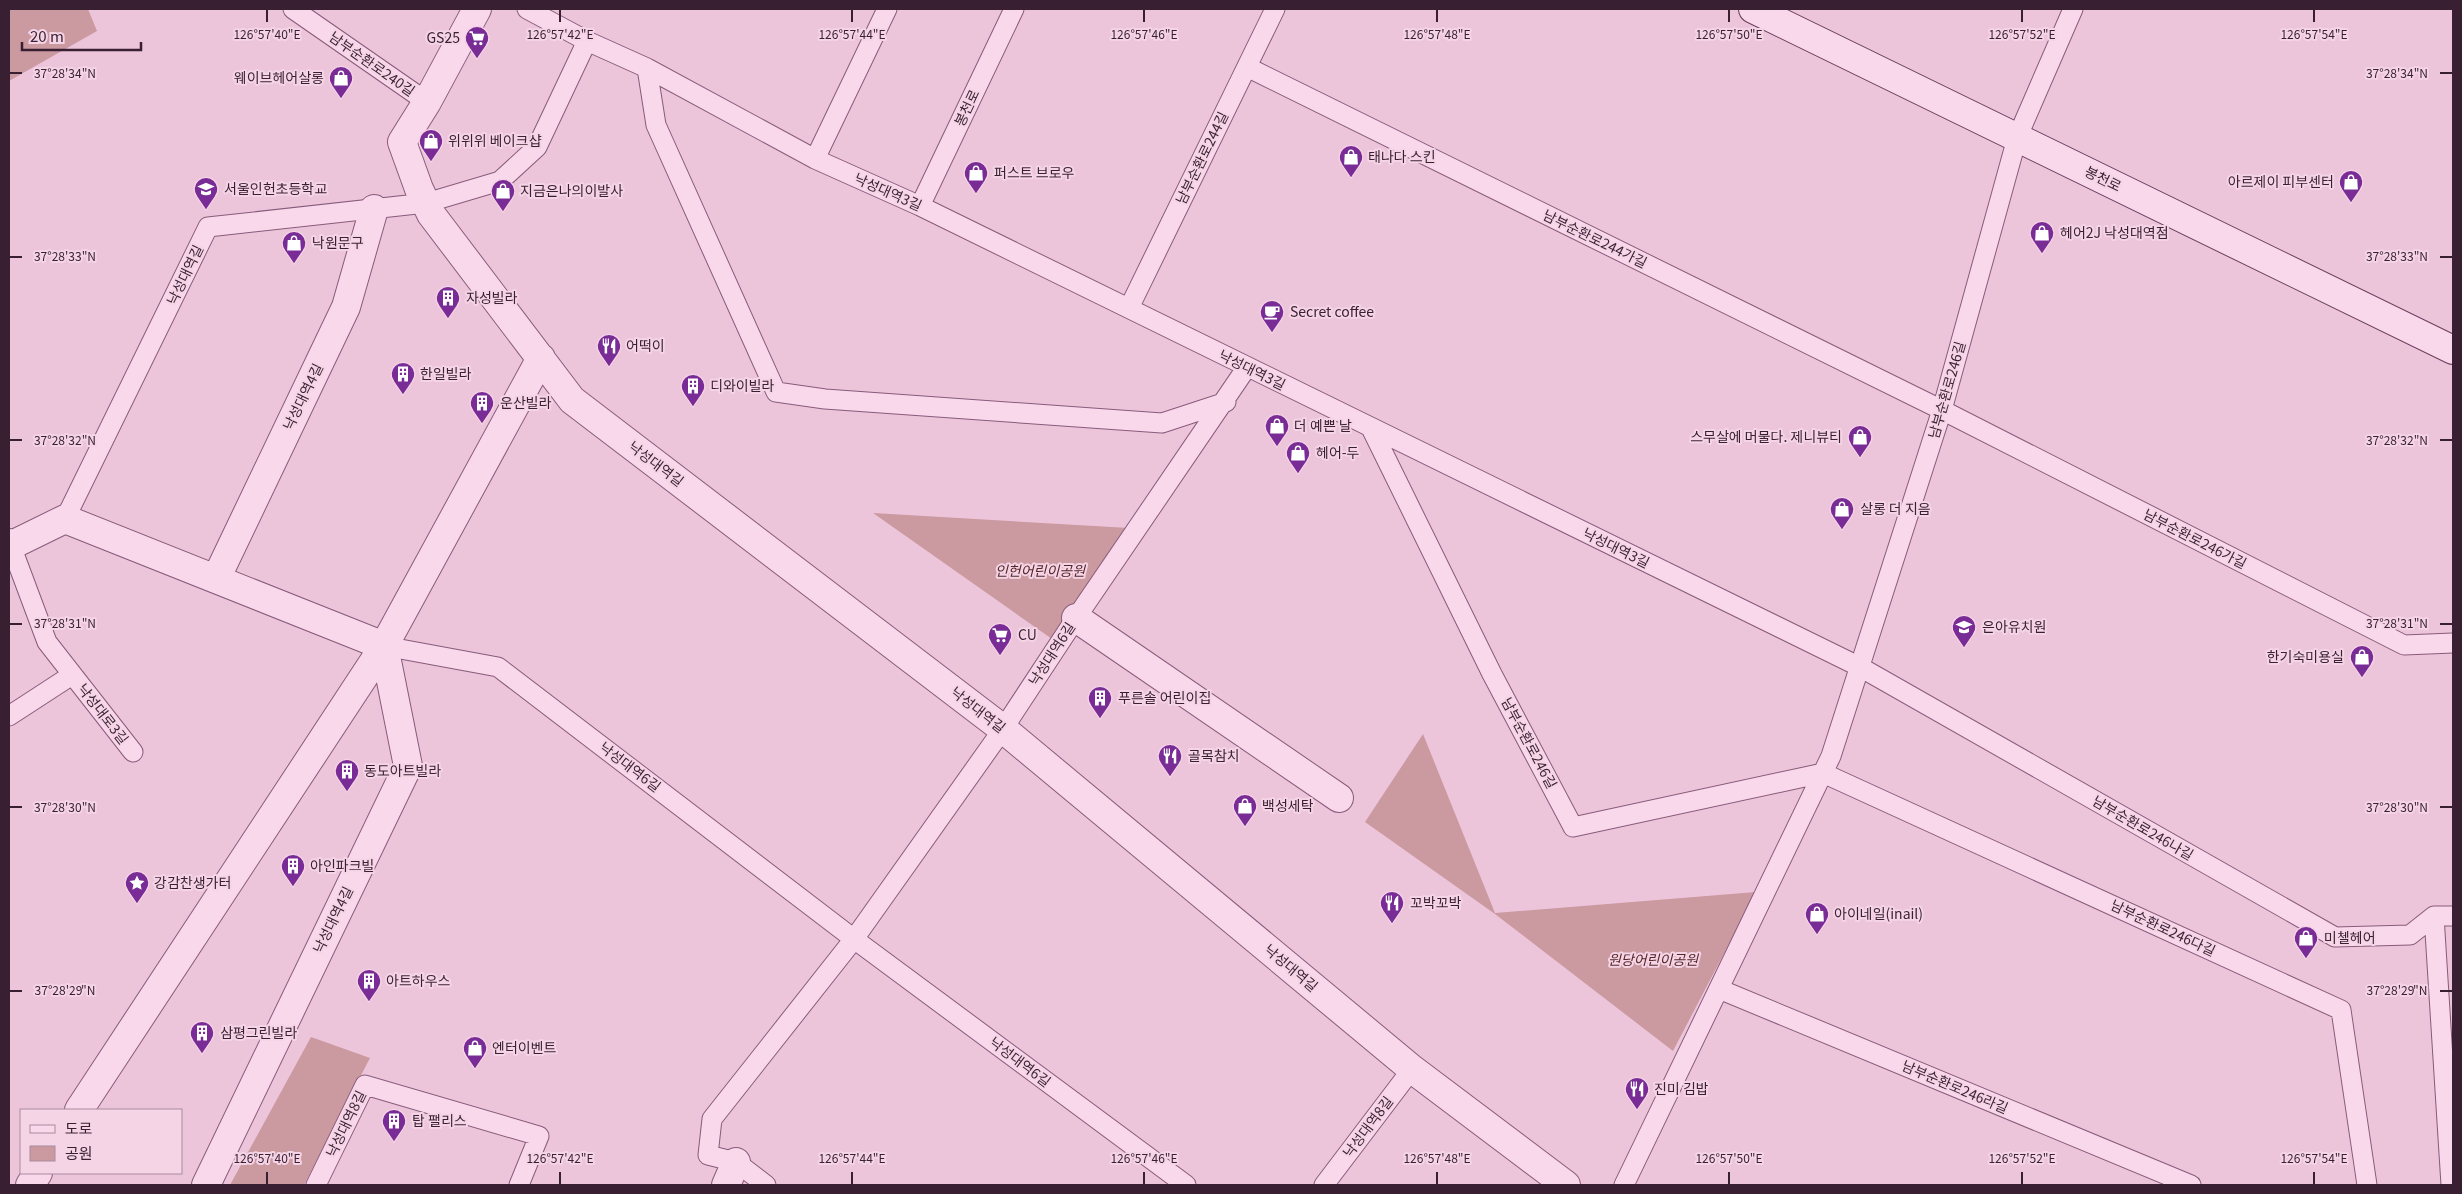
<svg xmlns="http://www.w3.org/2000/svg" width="2462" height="1194" font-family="Georgia,'Noto Sans KR',serif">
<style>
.green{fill:#cb99a0}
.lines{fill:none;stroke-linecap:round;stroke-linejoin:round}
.lane-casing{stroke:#885b7c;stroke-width:21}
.street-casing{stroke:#885b7c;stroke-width:30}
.secondary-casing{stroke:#693e5f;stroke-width:30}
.lane{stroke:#f8d8ea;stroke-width:19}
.street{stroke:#f8d8ea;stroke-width:28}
.secondary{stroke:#f8d8ea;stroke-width:28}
.ticks{fill:none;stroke:#381f32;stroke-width:2}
.labels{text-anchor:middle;stroke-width:4;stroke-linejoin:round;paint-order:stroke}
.poi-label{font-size:14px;fill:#381f32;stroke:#f5d4e6;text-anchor:start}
.street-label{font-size:14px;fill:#381f32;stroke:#f5d4e6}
.park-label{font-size:14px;font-style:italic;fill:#542626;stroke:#f5d4e6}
.ticks-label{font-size:12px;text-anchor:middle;fill:#381f32;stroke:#f5d4e6;stroke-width:4;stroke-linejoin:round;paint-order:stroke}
</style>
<rect width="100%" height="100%" fill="#edc5db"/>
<!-- green -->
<path class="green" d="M 9,9 L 88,9 L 97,31 L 9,81 Z
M 873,513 L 1129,528 L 1052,639 Z
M 1423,734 L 1495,913 L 1756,892 L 1673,1051 L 1495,914 L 1365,822 Z
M 311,1037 L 370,1058 L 304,1185 L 230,1185 Z"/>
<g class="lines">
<!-- lane casing -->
<g class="lane-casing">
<path id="lane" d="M 293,9 L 427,102
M 527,9 L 587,41 L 647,68 L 815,159 L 920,206 L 1860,667 L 2335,937 L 2410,935 L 2434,916 L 2453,916
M 1247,67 L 1942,410 L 2404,645 L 2453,643
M 647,68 L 656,125 L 776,392 L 825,399 L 1162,423 L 1226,402
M 815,159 L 887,9
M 920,206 L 1014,9
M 1129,308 L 1275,9
M 1371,428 L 1492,674 L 1573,827 L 1823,773 L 2341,1010 L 2367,1185
M 65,519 L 208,227 L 426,203 L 500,181 L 537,147 L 587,41
M 10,543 L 47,642 L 133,752
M 384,646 L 498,667 L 854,939 L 1186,1185
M 9,716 L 72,675
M 2434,916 L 2451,1185
M 1719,989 L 2191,1185
M 316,1185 L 365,1085 L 539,1136 L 519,1185
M 766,1185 L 736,1162 L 708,1155 L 712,1119 L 854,939 L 1003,729 L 1076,618 L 1247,367
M 1324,1185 L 1412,1069
M 1624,1185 L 1831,756 L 1942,410 L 2017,138 L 2073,9"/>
</g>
<!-- street casing -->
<g class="street-casing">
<path id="street" d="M 477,9 L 427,102 L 402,142 L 419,189 L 431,214 L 572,400 L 1003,729 L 1412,1069 L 1566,1185
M 9,543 L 14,544 L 65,519 L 384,646
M 216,579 L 346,307 L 374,209
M 1076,618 L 1339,798
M 79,1110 L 384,646 L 541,358
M 30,1185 L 38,1173
M 206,1185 L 408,766 L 384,646
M 726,1185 L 736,1162"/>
</g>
<!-- secondary casing -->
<g class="secondary-casing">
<path id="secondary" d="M 1753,9 L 2453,350"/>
</g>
<!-- lane -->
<use href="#lane" class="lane"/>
<!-- street -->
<use href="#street" class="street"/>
<!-- secondary -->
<use href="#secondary" class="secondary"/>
</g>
<!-- ticks -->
<path class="ticks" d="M 267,10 L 267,22M 560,10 L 560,22M 852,10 L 852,22M 1144,10 L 1144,22M 1437,10 L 1437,22M 1729,10 L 1729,22M 2022,10 L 2022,22M 2314,10 L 2314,22M 10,73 L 22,73M 2440,73 L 2452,73M 10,257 L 22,257M 2440,257 L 2452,257M 10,440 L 22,440M 2440,440 L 2452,440M 10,624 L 22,624M 2440,624 L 2452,624M 10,807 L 22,807M 2440,807 L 2452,807M 10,991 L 22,991M 2440,991 L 2452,991M 267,1172 L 267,1184M 560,1172 L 560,1184M 852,1172 L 852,1184M 1144,1172 L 1144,1184M 1437,1172 L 1437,1184M 1729,1172 L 1729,1184M 2022,1172 L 2022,1184M 2314,1172 L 2314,1184"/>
<!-- icons -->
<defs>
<g id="supermarket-pin" transform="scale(1.25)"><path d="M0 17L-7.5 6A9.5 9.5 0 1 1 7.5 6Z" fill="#792c95" stroke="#f5d4e6"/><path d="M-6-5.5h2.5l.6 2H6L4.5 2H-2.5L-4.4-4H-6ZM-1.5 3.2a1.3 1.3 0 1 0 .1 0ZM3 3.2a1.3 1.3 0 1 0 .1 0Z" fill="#fff"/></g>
<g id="shop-pin" transform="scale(1.25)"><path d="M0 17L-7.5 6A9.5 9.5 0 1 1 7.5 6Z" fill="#792c95" stroke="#f5d4e6"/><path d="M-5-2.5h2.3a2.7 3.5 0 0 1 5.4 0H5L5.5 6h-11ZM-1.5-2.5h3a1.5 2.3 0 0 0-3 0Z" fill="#fff"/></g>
<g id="school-pin" transform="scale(1.25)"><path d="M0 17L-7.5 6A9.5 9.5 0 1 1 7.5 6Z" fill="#792c95" stroke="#f5d4e6"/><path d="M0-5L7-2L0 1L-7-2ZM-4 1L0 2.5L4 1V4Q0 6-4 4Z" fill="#fff"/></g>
<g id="building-pin" transform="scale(1.25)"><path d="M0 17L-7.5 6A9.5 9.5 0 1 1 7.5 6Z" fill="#792c95" stroke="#f5d4e6"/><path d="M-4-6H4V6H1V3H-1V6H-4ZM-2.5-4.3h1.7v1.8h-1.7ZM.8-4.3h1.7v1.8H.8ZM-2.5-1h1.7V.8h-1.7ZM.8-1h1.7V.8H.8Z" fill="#fff"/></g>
<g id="cafe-pin" transform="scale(1.25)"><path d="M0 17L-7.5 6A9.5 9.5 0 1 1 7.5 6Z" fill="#792c95" stroke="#f5d4e6"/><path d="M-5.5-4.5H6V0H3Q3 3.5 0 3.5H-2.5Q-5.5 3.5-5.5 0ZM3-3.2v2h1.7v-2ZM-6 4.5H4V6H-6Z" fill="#fff"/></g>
<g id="restaurant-pin" transform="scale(1.25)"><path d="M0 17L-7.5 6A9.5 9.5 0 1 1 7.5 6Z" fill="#792c95" stroke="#f5d4e6"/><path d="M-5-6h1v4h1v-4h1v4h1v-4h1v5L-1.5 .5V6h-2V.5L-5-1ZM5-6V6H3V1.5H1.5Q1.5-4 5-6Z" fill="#fff"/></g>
<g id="sight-pin" transform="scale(1.25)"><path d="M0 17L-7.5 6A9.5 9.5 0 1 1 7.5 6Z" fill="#792c95" stroke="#f5d4e6"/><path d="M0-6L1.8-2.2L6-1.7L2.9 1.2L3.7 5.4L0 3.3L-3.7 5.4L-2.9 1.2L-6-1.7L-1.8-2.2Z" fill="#fff"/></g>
</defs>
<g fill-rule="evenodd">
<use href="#supermarket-pin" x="477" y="38"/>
<use href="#shop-pin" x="341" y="78"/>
<use href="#shop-pin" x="431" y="141"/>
<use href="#shop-pin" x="1351" y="157"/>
<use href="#shop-pin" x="976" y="173"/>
<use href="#shop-pin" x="2351" y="182"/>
<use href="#school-pin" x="206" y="189"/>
<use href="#shop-pin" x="503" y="191"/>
<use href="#shop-pin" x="2042" y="233"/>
<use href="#shop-pin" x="294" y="243"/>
<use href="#building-pin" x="448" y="298"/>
<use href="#cafe-pin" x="1272" y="312"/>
<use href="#restaurant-pin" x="609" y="346"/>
<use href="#building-pin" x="403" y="374"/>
<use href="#building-pin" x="693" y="386"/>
<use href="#building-pin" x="482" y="403"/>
<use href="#shop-pin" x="1277" y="426"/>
<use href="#shop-pin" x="1860" y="437"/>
<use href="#shop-pin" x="1298" y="453"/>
<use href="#shop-pin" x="1842" y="509"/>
<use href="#school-pin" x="1964" y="627"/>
<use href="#supermarket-pin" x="1000" y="635"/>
<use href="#shop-pin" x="2362" y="657"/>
<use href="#building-pin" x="1100" y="698"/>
<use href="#restaurant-pin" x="1170" y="756"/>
<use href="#building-pin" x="347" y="771"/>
<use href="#shop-pin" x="1245" y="806"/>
<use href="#building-pin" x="293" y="866"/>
<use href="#sight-pin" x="137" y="883"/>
<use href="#restaurant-pin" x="1392" y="903"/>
<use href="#shop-pin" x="1817" y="914"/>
<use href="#shop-pin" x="2306" y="938"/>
<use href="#building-pin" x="369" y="981"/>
<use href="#building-pin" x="202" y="1033"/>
<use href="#shop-pin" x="475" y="1048"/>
<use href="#restaurant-pin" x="1637" y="1089"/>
<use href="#building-pin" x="394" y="1121"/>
</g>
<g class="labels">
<!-- poi labels -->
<g class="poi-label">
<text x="460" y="43" text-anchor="end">GS25</text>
<text x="324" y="83" text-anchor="end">웨이브헤어살롱</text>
<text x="448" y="146">위위위 베이크샵</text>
<text x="1368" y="162">태나다 스킨</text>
<text x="994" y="178">퍼스트 브로우</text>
<text x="2334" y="187" text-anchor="end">아르제이 피부센터</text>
<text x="224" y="194">서울인헌초등학교</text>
<text x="520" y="196">지금은나의이발사</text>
<text x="2060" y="238">헤어2J 낙성대역점</text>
<text x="312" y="248">낙원문구</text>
<text x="466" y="303">자성빌라</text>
<text x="1290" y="317">Secret coffee</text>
<text x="626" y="351">어떡이</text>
<text x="420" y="379">한일빌라</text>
<text x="710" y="391">디와이빌라</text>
<text x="500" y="408">운산빌라</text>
<text x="1294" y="431">더 예쁜 날</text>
<text x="1842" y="442" text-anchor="end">스무살에 머물다. 제니뷰티</text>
<text x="1316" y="458">헤어-두</text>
<text x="1860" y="514">살롱 더 지음</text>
<text x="1982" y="632">은아유치원</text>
<text x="1018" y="640">CU</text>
<text x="2344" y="662" text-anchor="end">한기숙미용실</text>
<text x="1118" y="703">푸른솔 어린이집</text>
<text x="1188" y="761">골목참치</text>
<text x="364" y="776">동도아트빌라</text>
<text x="1262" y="811">백성세탁</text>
<text x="310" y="871">아인파크빌</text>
<text x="154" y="888">강감찬생가터</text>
<text x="1410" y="908">꼬박꼬박</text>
<text x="1834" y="919">아이네일(inail)</text>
<text x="2324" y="943">미첼헤어</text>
<text x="386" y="986">아트하우스</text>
<text x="220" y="1038">삼평그린빌라</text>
<text x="492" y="1053">엔터이벤트</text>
<text x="1654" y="1094">진미 김밥</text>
<text x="412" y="1126">탑 팰리스</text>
</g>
<!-- street labels -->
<g class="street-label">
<text transform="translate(372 64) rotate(35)" y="5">남부순환로240길</text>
<text transform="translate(967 108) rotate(-65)" y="5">봉천로</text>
<text transform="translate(1202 158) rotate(-64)" y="5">남부순환로244길</text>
<text transform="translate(2103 179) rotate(26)" y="5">봉천로</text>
<text transform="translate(888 192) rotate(24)" y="5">낙성대역3길</text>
<text transform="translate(1595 239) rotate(26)" y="5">남부순환로244가길</text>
<text transform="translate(185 275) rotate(-64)" y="5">낙성대역길</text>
<text transform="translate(1252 370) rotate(26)" y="5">낙성대역3길</text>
<text transform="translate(1947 390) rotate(-74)" y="5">남부순환로246길</text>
<text transform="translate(303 397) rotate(-64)" y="5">낙성대역4길</text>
<text transform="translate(656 464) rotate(37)" y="5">낙성대역길</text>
<text transform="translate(2195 539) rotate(27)" y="5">남부순환로246가길</text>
<text transform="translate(1616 548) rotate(26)" y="5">낙성대역3길</text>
<text transform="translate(1052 654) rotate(-57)" y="5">낙성대역6길</text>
<text transform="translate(978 710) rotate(38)" y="5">낙성대역길</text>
<text transform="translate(103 714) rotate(52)" y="5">낙성대로3길</text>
<text transform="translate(1529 743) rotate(62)" y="5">남부순환로246길</text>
<text transform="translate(630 767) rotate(37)" y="5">낙성대역6길</text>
<text transform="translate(2143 828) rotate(30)" y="5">남부순환로246나길</text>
<text transform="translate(333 920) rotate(-64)" y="5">낙성대역4길</text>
<text transform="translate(2163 928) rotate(25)" y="5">남부순환로246다길</text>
<text transform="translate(1291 968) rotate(40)" y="5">낙성대역길</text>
<text transform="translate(1020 1062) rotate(37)" y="5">낙성대역6길</text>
<text transform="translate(1955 1087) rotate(23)" y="5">남부순환로246라길</text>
<text transform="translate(346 1124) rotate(-64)" y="5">낙성대역8길</text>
<text transform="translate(1368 1127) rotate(-53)" y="5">낙성대역8길</text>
</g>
<!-- park labels -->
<g class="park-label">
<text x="1040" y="576">인헌어린이공원</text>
<text x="1653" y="965">원당어린이공원</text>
</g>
</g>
<g class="ticks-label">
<text x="267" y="39">126°57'40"E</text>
<text x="560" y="39">126°57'42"E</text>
<text x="852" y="39">126°57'44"E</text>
<text x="1144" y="39">126°57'46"E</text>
<text x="1437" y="39">126°57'48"E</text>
<text x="1729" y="39">126°57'50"E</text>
<text x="2022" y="39">126°57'52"E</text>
<text x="2314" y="39">126°57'54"E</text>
<text x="65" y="78">37°28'34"N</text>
<text x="2397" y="78">37°28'34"N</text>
<text x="65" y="261">37°28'33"N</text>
<text x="2397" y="261">37°28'33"N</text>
<text x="65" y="445">37°28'32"N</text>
<text x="2397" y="445">37°28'32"N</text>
<text x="65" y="628">37°28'31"N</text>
<text x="2397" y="628">37°28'31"N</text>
<text x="65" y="812">37°28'30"N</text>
<text x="2397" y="812">37°28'30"N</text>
<text x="65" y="995">37°28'29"N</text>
<text x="2397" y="995">37°28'29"N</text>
<text x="267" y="1163">126°57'40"E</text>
<text x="560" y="1163">126°57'42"E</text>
<text x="852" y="1163">126°57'44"E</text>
<text x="1144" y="1163">126°57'46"E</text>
<text x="1437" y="1163">126°57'48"E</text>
<text x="1729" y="1163">126°57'50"E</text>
<text x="2022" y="1163">126°57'52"E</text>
<text x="2314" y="1163">126°57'54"E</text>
</g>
<!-- border -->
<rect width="2462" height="1194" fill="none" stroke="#381f32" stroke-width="20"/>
<!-- legend -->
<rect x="20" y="1109" width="162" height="65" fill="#f5d4e6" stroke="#a98c9e"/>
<rect x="30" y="1125" width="25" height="8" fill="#f8d8ea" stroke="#a98c9e"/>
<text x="65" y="1134" font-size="15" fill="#381f32">도로</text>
<rect x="30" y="1146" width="25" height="15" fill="#cb99a0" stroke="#a98c9e"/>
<text x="65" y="1159" font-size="15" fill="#381f32">공원</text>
<!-- scale -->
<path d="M22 42v8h119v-8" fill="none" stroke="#381f32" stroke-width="2.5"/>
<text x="30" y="42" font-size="15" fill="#381f32" stroke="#f5d4e6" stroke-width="4" paint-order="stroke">20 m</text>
</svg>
